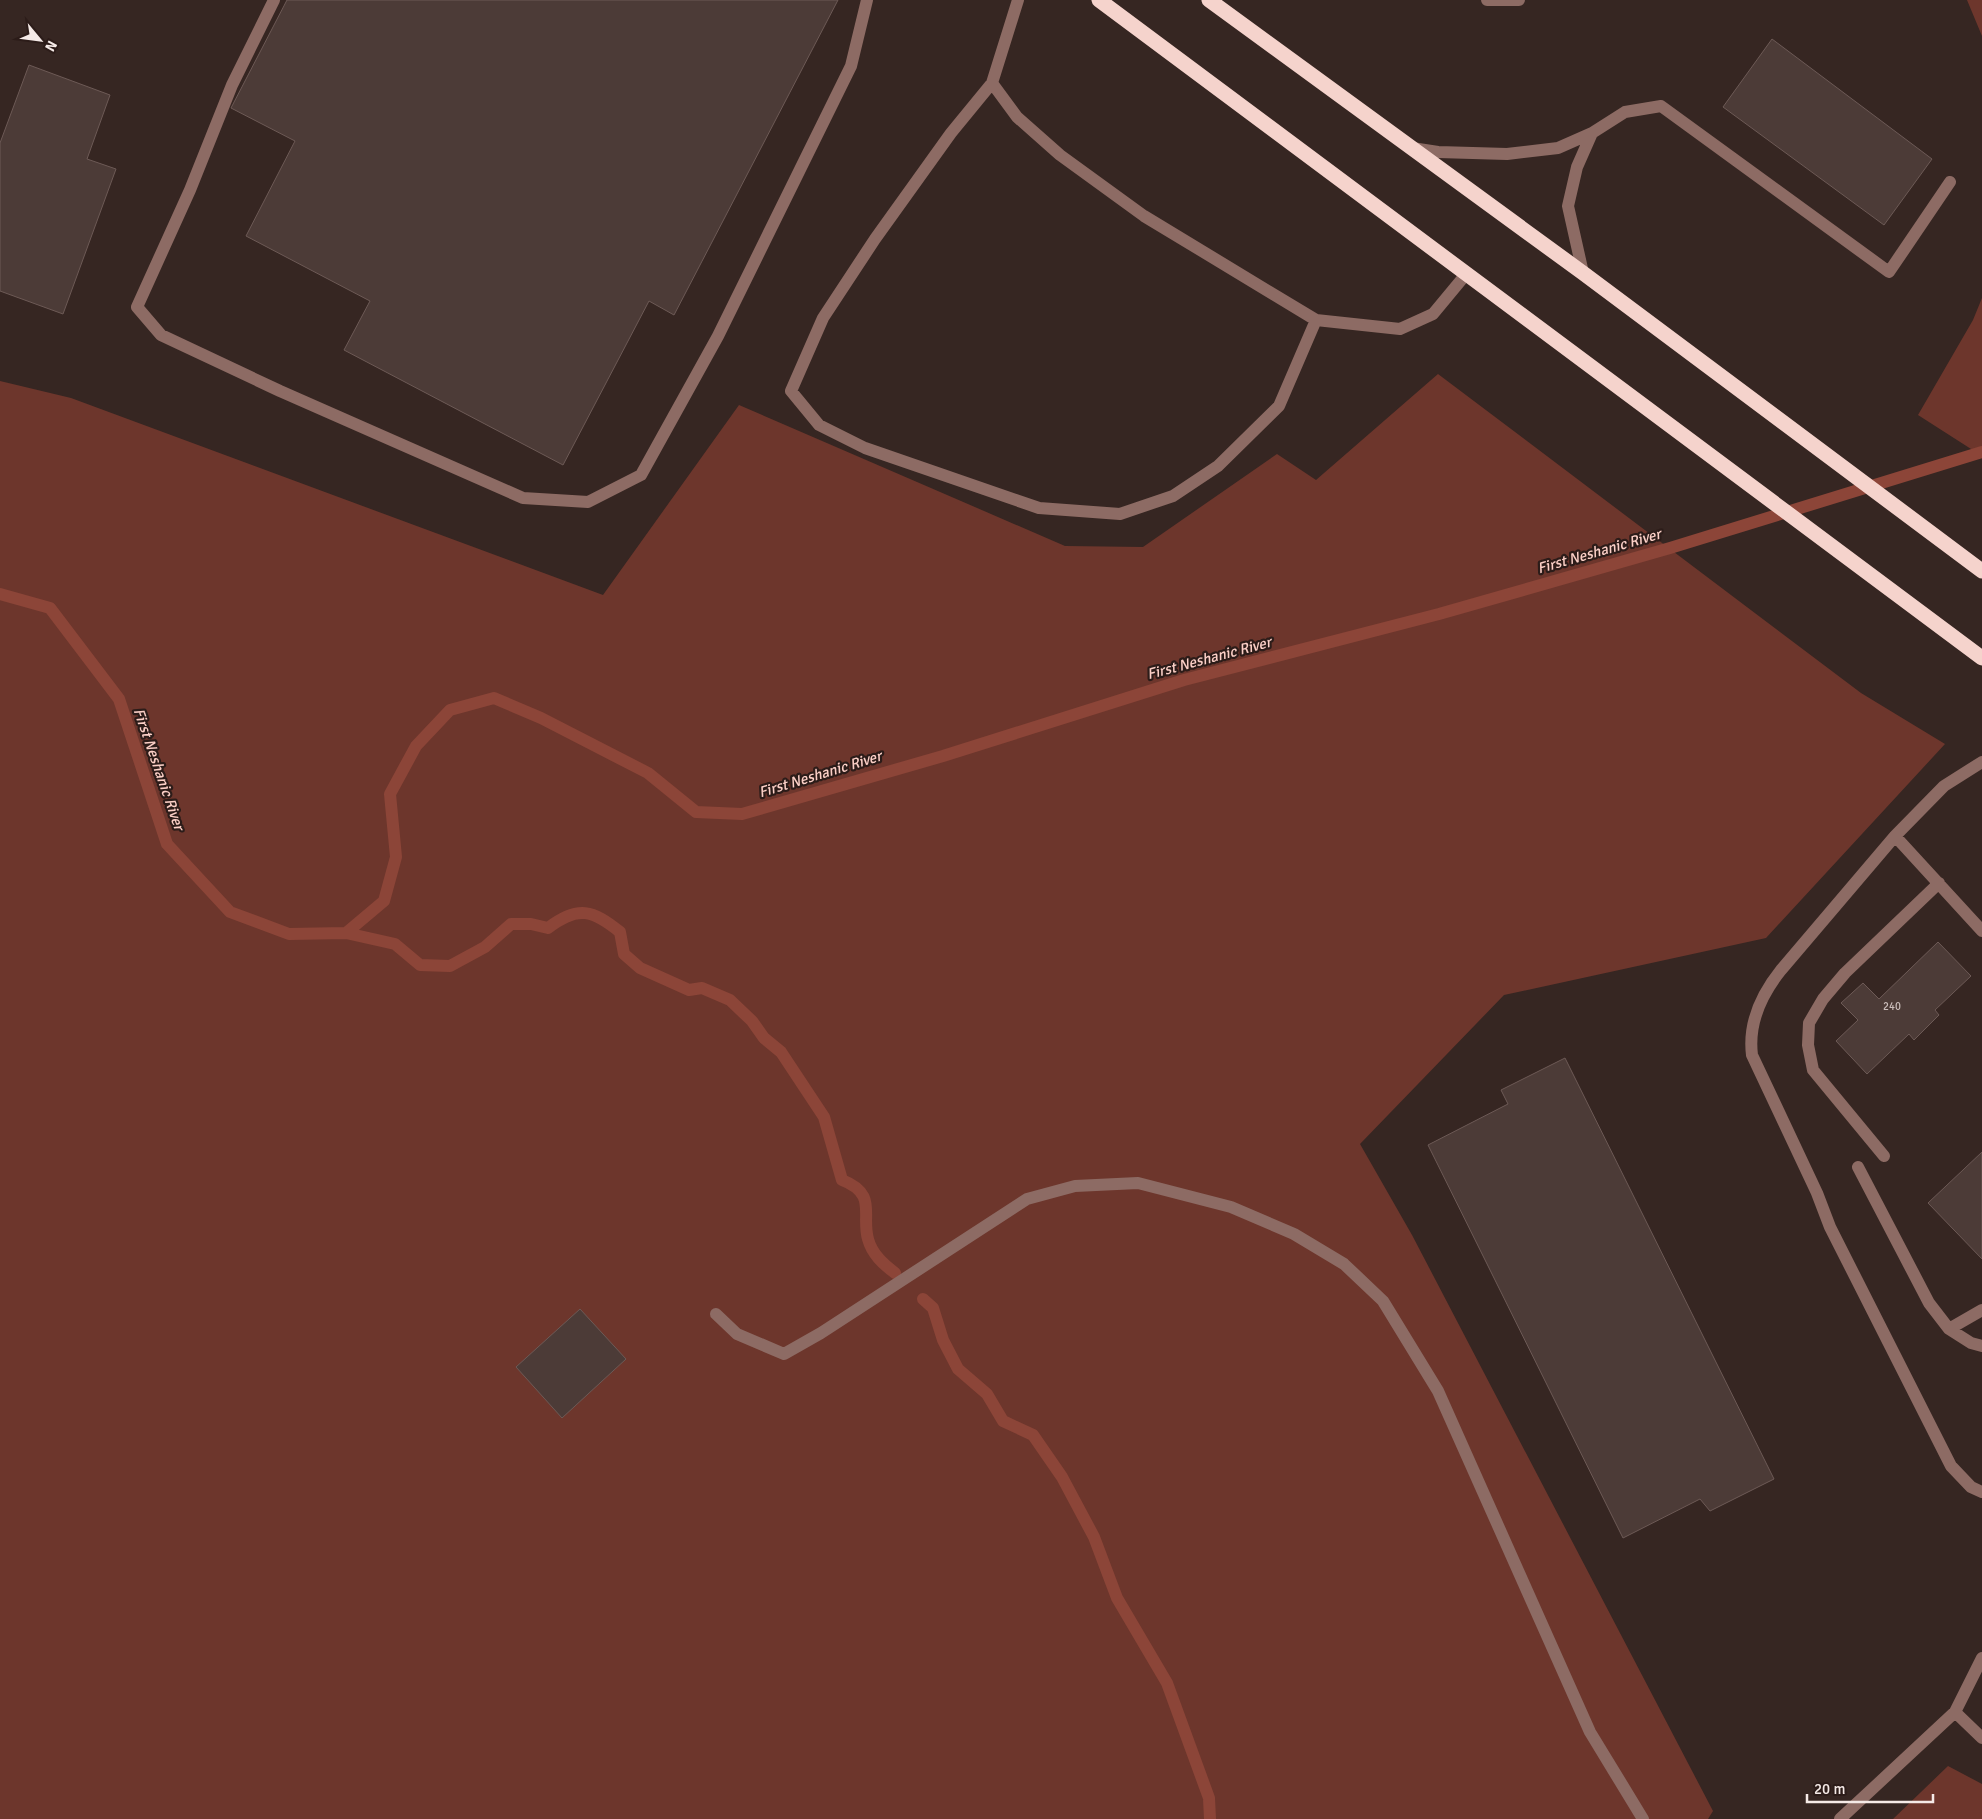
<svg xmlns="http://www.w3.org/2000/svg" width="1982" height="1819" font-family="Signika,sans-serif">
<style>
.green{fill:#6d362c}
.lines{fill:none;stroke-linecap:round;stroke-linejoin:round}
.stream{stroke:#8c4538;stroke-width:12}
.building{fill:#4c3b37;stroke:#6d5a56}
.minor{stroke:#8d6b64;stroke-width:12}
.highway{stroke:#f5d3cc;stroke-width:15}
.labels{text-anchor:middle;stroke-width:4.5;stroke-linejoin:round;paint-order:stroke}
.number-label{font-size:11px;fill:#cbbebb}
.water-label{font-size:15px;font-style:italic;fill:#fcd0c7;stroke:#2c1c19}
</style>
<rect width="100%" height="100%" fill="#362622"/>
<!-- green -->
<path class="green" d="M 1967,0 L 1982,0 L 1982,36 Z
M 1982,298 L 1982,456 L 1918,415 L 1973,320 Z
M 1438,374 L 1861,693 L 1945,744 L 1766,938 L 1504,995 L 1360,1144 L 1412,1235 L 1713,1811 L 1708,1819 L 0,1819 L 0,381 L 71,398 L 603,595 L 739,405 L 1065,546 L 1143,547 L 1277,454 L 1316,480 Z
M 1948,1766 L 1982,1784 L 1982,1819 L 1893,1819 Z"/>
<g class="lines">
<!-- stream -->
<path class="stream" d="M 0,594 L 50,608 L 119,699 L 167,844 L 230,912 L 289,934 L 346,933 L 384,901 L 396,857 L 390,794 L 416,746 L 450,710 L 494,698 L 541,718 L 648,773 L 696,812 L 742,814 L 943,756 L 1184,680 L 1439,614 L 1670,548 L 1982,452
M 346,933 L 395,944 L 420,965 L 450,966 L 485,947 L 511,924 L 531,924 L 548,928 C 578,905 593,910 620,932 L 624,954 L 640,968 L 689,990 L 702,988 L 730,1000 L 752,1021 L 764,1038 L 781,1052 L 824,1117 L 842,1180 C 878,1194 861,1214 868,1239 C 872,1254 883,1264 895,1273
M 923,1299 L 933,1308 L 943,1340 L 958,1369 L 987,1394 L 1003,1421 L 1033,1435 L 1062,1477 L 1094,1537 L 1117,1598 L 1167,1683 L 1209,1798 L 1210,1819"/>
</g>
<!-- building -->
<path class="building" d="M 287,0 L 838,0 L 674,315 L 649,301 L 563,465 L 344,350 L 370,301 L 246,236 L 295,141 L 231,108 Z
M 1772,39 L 1932,159 L 1884,225 L 1723,107 Z
M 29,65 L 110,95 L 87,159 L 116,169 L 63,314 L 0,291 L 0,143 Z
M 1938,942 L 1971,976 L 1935,1010 L 1939,1015 L 1914,1040 L 1909,1034 L 1867,1074 L 1836,1041 L 1858,1020 L 1841,1003 L 1863,983 L 1879,999 Z
M 1565,1058 L 1774,1479 L 1710,1511 L 1700,1499 L 1623,1538 L 1428,1145 L 1508,1104 L 1501,1090 Z
M 1982,1152 L 1982,1259 L 1928,1203 Z
M 580,1309 L 626,1359 L 562,1418 L 516,1367 Z"/>
<g class="lines">
<!-- minor -->
<path class="minor" d="M 274,0 L 232,85 L 190,190 L 137,307 L 161,335 L 280,391 L 523,498 L 588,502 L 641,475 L 718,336 L 851,66 L 867,0
M 1018,0 L 992,83 L 951,133 L 875,239 L 823,318 L 791,391 L 819,425 L 865,448 L 1039,508 L 1120,514 L 1173,496 L 1218,466 L 1279,406 L 1316,320 L 1400,329 L 1433,314 L 1467,273
M 1487,0 L 1519,0
M 992,83 L 1017,117 L 1060,155 L 1144,216 L 1316,320
M 1412,148 L 1438,152 L 1507,154 L 1558,148 L 1592,133 L 1625,112 L 1661,106 L 1889,272 L 1950,182
M 1583,273 L 1568,206 L 1577,167 L 1592,133
M 1982,762 L 1944,786 L 1895,836 L 1781,970 C 1761,995 1748,1023 1752,1055 L 1817,1193 L 1830,1227 L 1951,1466 L 1971,1487 L 1982,1492
M 1895,836 L 1982,931
M 1884,1156 L 1813,1070 L 1808,1045 L 1809,1023 L 1823,999 L 1845,973 L 1939,883
M 1858,1167 L 1929,1303 L 1949,1329 L 1971,1343 L 1982,1346
M 716,1314 L 737,1334 L 784,1354 L 821,1333 L 1027,1199 L 1075,1186 L 1138,1183 L 1231,1207 L 1294,1234 L 1344,1264 L 1383,1301 L 1438,1391 L 1590,1732 L 1643,1819
M 1949,1329 L 1982,1310
M 1955,1712 L 1982,1738
M 1840,1819 L 1955,1712 L 1982,1658"/>
<!-- highway -->
<path class="highway" d="M 1099,0 L 1982,658
M 1209,0 L 1583,273 L 1982,571"/>
</g>
<g class="labels">
<!-- number labels -->
<g class="number-label">
<text x="1892" y="1010">240</text>
</g>
<!-- water labels -->
<g class="water-label">
<text transform="translate(1599 551) rotate(-16)" y="5">First Neshanic River</text>
<text transform="translate(1209 658) rotate(-15)" y="5">First Neshanic River</text>
<text transform="translate(159 769) rotate(71)" y="5">First Neshanic River</text>
<text transform="translate(820 774) rotate(-17)" y="5">First Neshanic River</text>
</g>
</g>
<!-- north arrow -->
<g transform="translate(40 40) rotate(119)" stroke="#2c1c19" stroke-width="4" paint-order="stroke">
<path d="M0-4L9 19L0 12L-9 19Z" fill="#f5eae7"/>
<text y="-8" font-size="14" font-weight="bold" text-anchor="middle" fill="#f5eae7">N</text>
</g>
<!-- scale -->
<path d="M1807 1794v8h126v-8" fill="none" stroke="#f5eae7" stroke-width="2.5"/>
<text x="1814" y="1794" font-size="15" fill="#f5eae7" stroke="#2c1c19" stroke-width="4" paint-order="stroke">20 m</text>
</svg>
